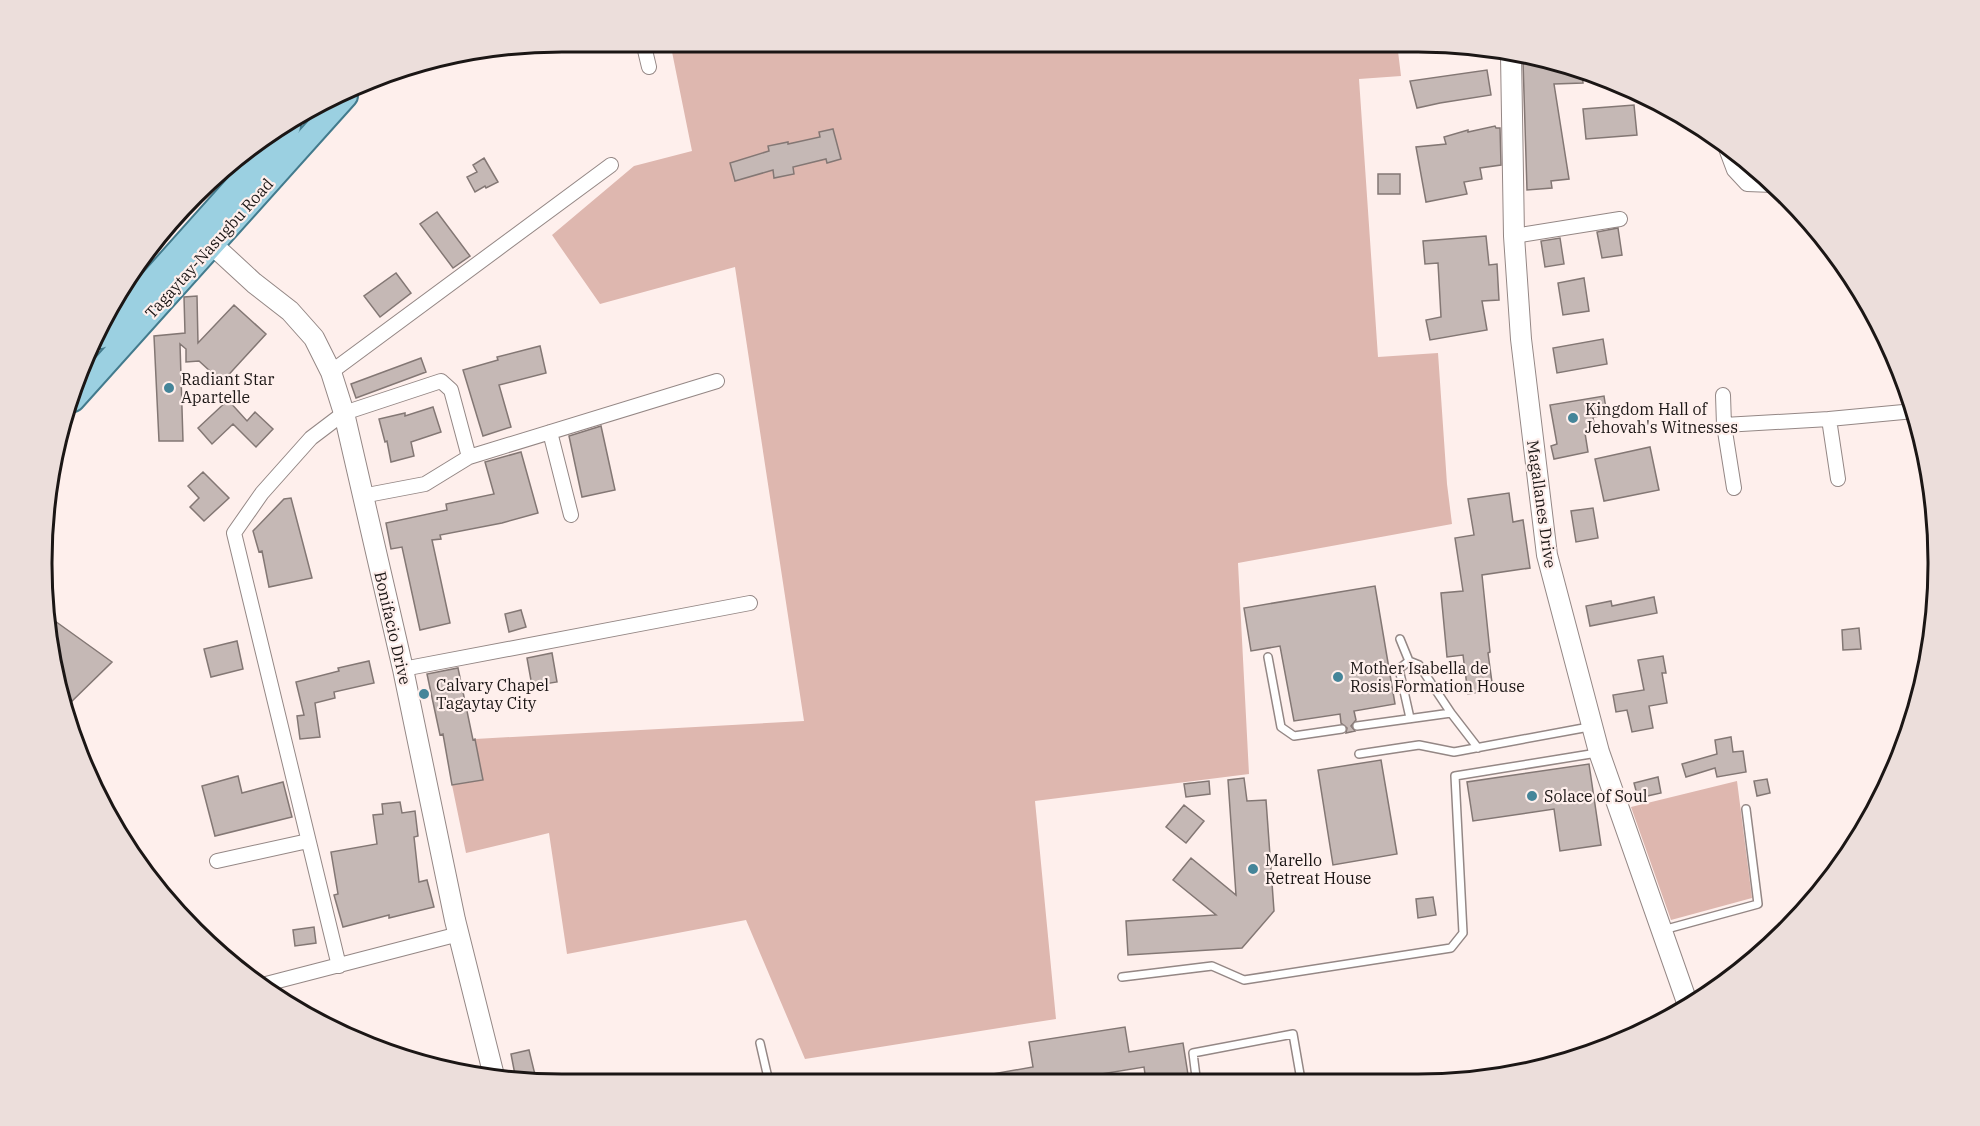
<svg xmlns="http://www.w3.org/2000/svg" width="1980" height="1126" font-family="'IBM Plex Serif',serif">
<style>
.green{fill:#deb7af}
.building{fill:#c5b8b5;stroke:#837774;stroke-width:1.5}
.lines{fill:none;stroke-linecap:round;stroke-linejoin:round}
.lane-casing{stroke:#948785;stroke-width:10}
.street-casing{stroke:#948785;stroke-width:16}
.secondary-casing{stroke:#948785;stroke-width:22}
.primary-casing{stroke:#437b8d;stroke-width:26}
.lane{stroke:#fff;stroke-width:7}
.street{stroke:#fff;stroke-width:14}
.secondary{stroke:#fff;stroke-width:20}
.primary{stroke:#9bd0e1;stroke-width:22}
.poi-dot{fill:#458599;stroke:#feefec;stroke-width:2}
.labels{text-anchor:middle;stroke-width:4.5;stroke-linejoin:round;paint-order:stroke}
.street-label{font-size:16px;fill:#1b1615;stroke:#feefec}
.poi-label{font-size:16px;fill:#1b1615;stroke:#feefec;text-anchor:start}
.rim{fill:none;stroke:#1b1615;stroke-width:3}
</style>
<rect width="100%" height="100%" fill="#feefec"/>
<!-- green -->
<path class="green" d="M 670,42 L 1397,43 L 1401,76 L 1359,79 L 1378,357 L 1438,353 L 1447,484 L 1452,524 L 1238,563 L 1249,774 L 1035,801 L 1056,1019 L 805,1059 L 746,920 L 567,954 L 549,833 L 466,853 L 452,785 L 482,780 L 475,739 L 804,721 L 735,267 L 600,304 L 552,235 L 634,166 L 692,151 Z
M 1737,781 L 1752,898 L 1671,920 L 1631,807 Z"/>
<!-- building -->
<path class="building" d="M 1533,59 L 1582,69 L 1583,83 L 1554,84 L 1569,179 L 1551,181 L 1552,188 L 1527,190 L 1523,61 Z
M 1487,70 L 1491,95 L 1440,103 L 1417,108 L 1410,81 Z
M 1634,105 L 1637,135 L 1586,139 L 1583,109 Z
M 1495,126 L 1496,128 L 1500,128 L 1501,165 L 1480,168 L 1482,179 L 1464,182 L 1467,194 L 1426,202 L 1416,147 L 1446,144 L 1444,137 L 1468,130 L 1468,132 Z
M 833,129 L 841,159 L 827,163 L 826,159 L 793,167 L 794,174 L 774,178 L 773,170 L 735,181 L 730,163 L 769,151 L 768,146 L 788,142 L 788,144 L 820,137 L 819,132 Z
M 484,158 L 498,182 L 486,188 L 485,186 L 475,192 L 467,177 L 477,172 L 473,165 Z
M 1378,174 L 1400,174 L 1400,194 L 1378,194 Z
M 437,212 L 470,256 L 453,268 L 420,224 Z
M 1618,228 L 1622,255 L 1602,258 L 1597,232 Z
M 1486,236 L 1489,265 L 1497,264 L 1499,300 L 1482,301 L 1487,330 L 1430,340 L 1426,320 L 1441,317 L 1438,263 L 1425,264 L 1423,241 Z
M 1560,238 L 1564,264 L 1545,267 L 1541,241 Z
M 396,273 L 411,293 L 380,317 L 364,296 Z
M 1584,278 L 1589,311 L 1563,315 L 1558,283 Z
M 197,296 L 198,343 L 234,305 L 266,334 L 222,382 L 199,361 L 186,362 L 186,349 L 180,344 L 183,441 L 159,441 L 154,336 L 185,333 L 184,297 Z
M 1603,339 L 1607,364 L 1557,373 L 1553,348 Z
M 540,346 L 546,373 L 499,385 L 511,427 L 483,436 L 463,370 L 498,360 L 497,357 Z
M 421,358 L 426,372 L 356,398 L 351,384 Z
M 1604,396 L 1607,415 L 1593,417 L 1595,431 L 1585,433 L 1588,452 L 1554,459 L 1551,446 L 1557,444 L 1550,405 Z
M 228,400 L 247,421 L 255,412 L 273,429 L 256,447 L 233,424 L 212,444 L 198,428 Z
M 433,407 L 441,432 L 411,442 L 414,456 L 391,462 L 387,441 L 385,442 L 379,419 L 405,413 L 405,416 Z
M 601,426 L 615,490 L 582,497 L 569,436 Z
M 1650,447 L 1659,490 L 1604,501 L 1595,459 Z
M 521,452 L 538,513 L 502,523 L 440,535 L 441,539 L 432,540 L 450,623 L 420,630 L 402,547 L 391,549 L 386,523 L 447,510 L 446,504 L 494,494 L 485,462 Z
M 203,472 L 229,498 L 204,521 L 190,507 L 199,498 L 188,486 Z
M 1509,493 L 1513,522 L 1523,520 L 1530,568 L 1482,575 L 1490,652 L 1488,653 L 1493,690 L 1468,694 L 1463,655 L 1447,657 L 1441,593 L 1463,591 L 1455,538 L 1474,535 L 1468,499 Z
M 291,498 L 312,578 L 269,587 L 262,551 L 259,552 L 253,531 L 284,499 Z
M 1593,508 L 1598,538 L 1576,542 L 1571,511 Z
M 1375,586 L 1395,704 L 1354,711 L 1356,720 L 1351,726 L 1355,731 L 1346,733 L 1347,728 L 1341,723 L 1340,714 L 1294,721 L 1280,646 L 1251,651 L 1244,608 Z
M 1654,597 L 1657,613 L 1590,626 L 1586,606 L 1611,601 L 1612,606 Z
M 521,610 L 526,627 L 509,632 L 505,614 Z
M 48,616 L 112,662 L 68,705 L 63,683 Z
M 1859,628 L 1861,649 L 1843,650 L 1842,630 Z
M 237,641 L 243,669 L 211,677 L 204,649 Z
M 552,653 L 557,682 L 532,686 L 527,658 Z
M 1663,656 L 1666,673 L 1662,673 L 1667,703 L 1649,706 L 1653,728 L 1632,732 L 1627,710 L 1616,712 L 1613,695 L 1644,690 L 1638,660 Z
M 369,661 L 374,683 L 334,692 L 335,698 L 315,703 L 320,737 L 300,739 L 297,716 L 304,715 L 296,682 L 339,671 L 338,668 Z
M 458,668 L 473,740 L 475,739 L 483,780 L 452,785 L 443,734 L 440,735 L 427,674 Z
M 1731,737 L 1733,752 L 1743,751 L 1746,772 L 1717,777 L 1715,768 L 1686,777 L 1682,764 L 1717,754 L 1715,740 Z
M 1381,760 L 1397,854 L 1333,865 L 1318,770 Z
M 1589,764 L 1601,845 L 1560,851 L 1554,809 L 1473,821 L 1467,782 Z
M 238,776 L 242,793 L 283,782 L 292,817 L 215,836 L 202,786 Z
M 1658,777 L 1661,793 L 1638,798 L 1634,783 Z
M 1244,778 L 1247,801 L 1266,800 L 1274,911 L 1242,948 L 1128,955 L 1126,921 L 1216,915 L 1173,880 L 1191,858 L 1236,895 L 1228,780 Z
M 1767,779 L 1770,793 L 1757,796 L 1754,781 Z
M 1209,781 L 1210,794 L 1186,797 L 1184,784 Z
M 400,802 L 402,813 L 415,811 L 418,836 L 414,837 L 419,882 L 427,880 L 434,907 L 389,918 L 389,915 L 343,927 L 334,895 L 338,894 L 331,852 L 377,844 L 373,815 L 383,814 L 382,804 Z
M 1184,805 L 1204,821 L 1186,843 L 1166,827 Z
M 1433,897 L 1436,915 L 1418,918 L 1416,899 Z
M 314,927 L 316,943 L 295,946 L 293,930 Z
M 1125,1027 L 1129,1052 L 1183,1043 L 1189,1081 L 1146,1081 L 1144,1067 L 1058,1081 L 993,1081 L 992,1074 L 1033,1067 L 1029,1042 Z
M 529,1050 L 537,1083 L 516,1080 L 511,1054 Z"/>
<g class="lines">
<!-- lane casing -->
<g class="lane-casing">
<path id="lane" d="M 1400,639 L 1409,661
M 1268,657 L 1281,727 L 1294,736 L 1342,729
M 1410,718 L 1399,669 L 1409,661 L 1419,665 L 1451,713 L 1478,748
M 1357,726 L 1451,713
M 1359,754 L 1419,745 L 1454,752 L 1589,727
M 1663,930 L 1758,904 L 1746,809
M 1122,977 L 1212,966 L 1244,980 L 1451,948 L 1463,933 L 1455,776 L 1597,753
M 760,1043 L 769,1082
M 1196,1077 L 1193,1053 L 1293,1034 L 1301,1080"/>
</g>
<!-- street casing -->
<g class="street-casing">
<path id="street" d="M 643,42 L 649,67
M 1725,146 L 1734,170 L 1747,184 L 1773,185
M 1514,236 L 1620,219
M 331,372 L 611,165
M 1723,395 L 1724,425 L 1734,488
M 1829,419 L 1838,479
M 1724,425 L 1829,419 L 1914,411
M 550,432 L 571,515
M 362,496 L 425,484 L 469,457 L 717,381
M 403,669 L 750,603
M 217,861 L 308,841
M 339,966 L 234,533 L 262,493 L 311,438 L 344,413 L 441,381 L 451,390 L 469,457
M 266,984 L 459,934"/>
</g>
<!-- secondary casing -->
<g class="secondary-casing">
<path id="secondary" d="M 1511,55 L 1514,236 L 1521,339 L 1547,555 L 1599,752 L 1688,1005
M 203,236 L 254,283 L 290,311 L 314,338 L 331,372 L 344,413 L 403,669 L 455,920 L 494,1076"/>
</g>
<!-- primary casing -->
<g class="primary-casing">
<path id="primary" d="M 101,337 L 289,127
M 73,400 L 346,96"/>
</g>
<!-- lane -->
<use href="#lane" class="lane"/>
<!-- street -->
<use href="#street" class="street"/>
<!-- secondary -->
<use href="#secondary" class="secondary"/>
<!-- primary -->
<use href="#primary" class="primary"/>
</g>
<!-- markers -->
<g class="poi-dot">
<circle cx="169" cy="388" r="6"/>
<circle cx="1573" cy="418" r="6"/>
<circle cx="1338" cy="677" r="6"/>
<circle cx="424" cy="694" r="6"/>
<circle cx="1532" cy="796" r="6"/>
<circle cx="1253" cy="869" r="6"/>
</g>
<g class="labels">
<!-- street labels -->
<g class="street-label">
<text transform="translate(209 248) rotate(-48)" y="6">Tagaytay-Nasugbu Road</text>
<text transform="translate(1542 504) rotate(82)" y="6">Magallanes Drive</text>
<text transform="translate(393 628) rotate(77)" y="6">Bonifacio Drive</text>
</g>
<!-- poi labels -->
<g class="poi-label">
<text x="181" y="385">Radiant Star<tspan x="181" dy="18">Apartelle</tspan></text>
<text x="1585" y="415">Kingdom Hall of<tspan x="1585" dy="18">Jehovah's Witnesses</tspan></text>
<text x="1350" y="674">Mother Isabella de<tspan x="1350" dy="18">Rosis Formation House</tspan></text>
<text x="436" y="691">Calvary Chapel<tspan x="436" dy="18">Tagaytay City</tspan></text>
<text x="1544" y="802">Solace of Soul</text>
<text x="1265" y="866">Marello<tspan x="1265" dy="18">Retreat House</tspan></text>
</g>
</g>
<!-- crop -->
<path d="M0 0H1980V1126H0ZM562 52H1418A510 510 0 0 1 1928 562V564A510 510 0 0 1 1418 1074H562A510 510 0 0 1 52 564V562A510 510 0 0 1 562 52Z" fill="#ecdedb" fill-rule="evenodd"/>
<path class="rim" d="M562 52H1418A510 510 0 0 1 1928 562V564A510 510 0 0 1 1418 1074H562A510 510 0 0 1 52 564V562A510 510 0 0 1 562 52Z"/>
</svg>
